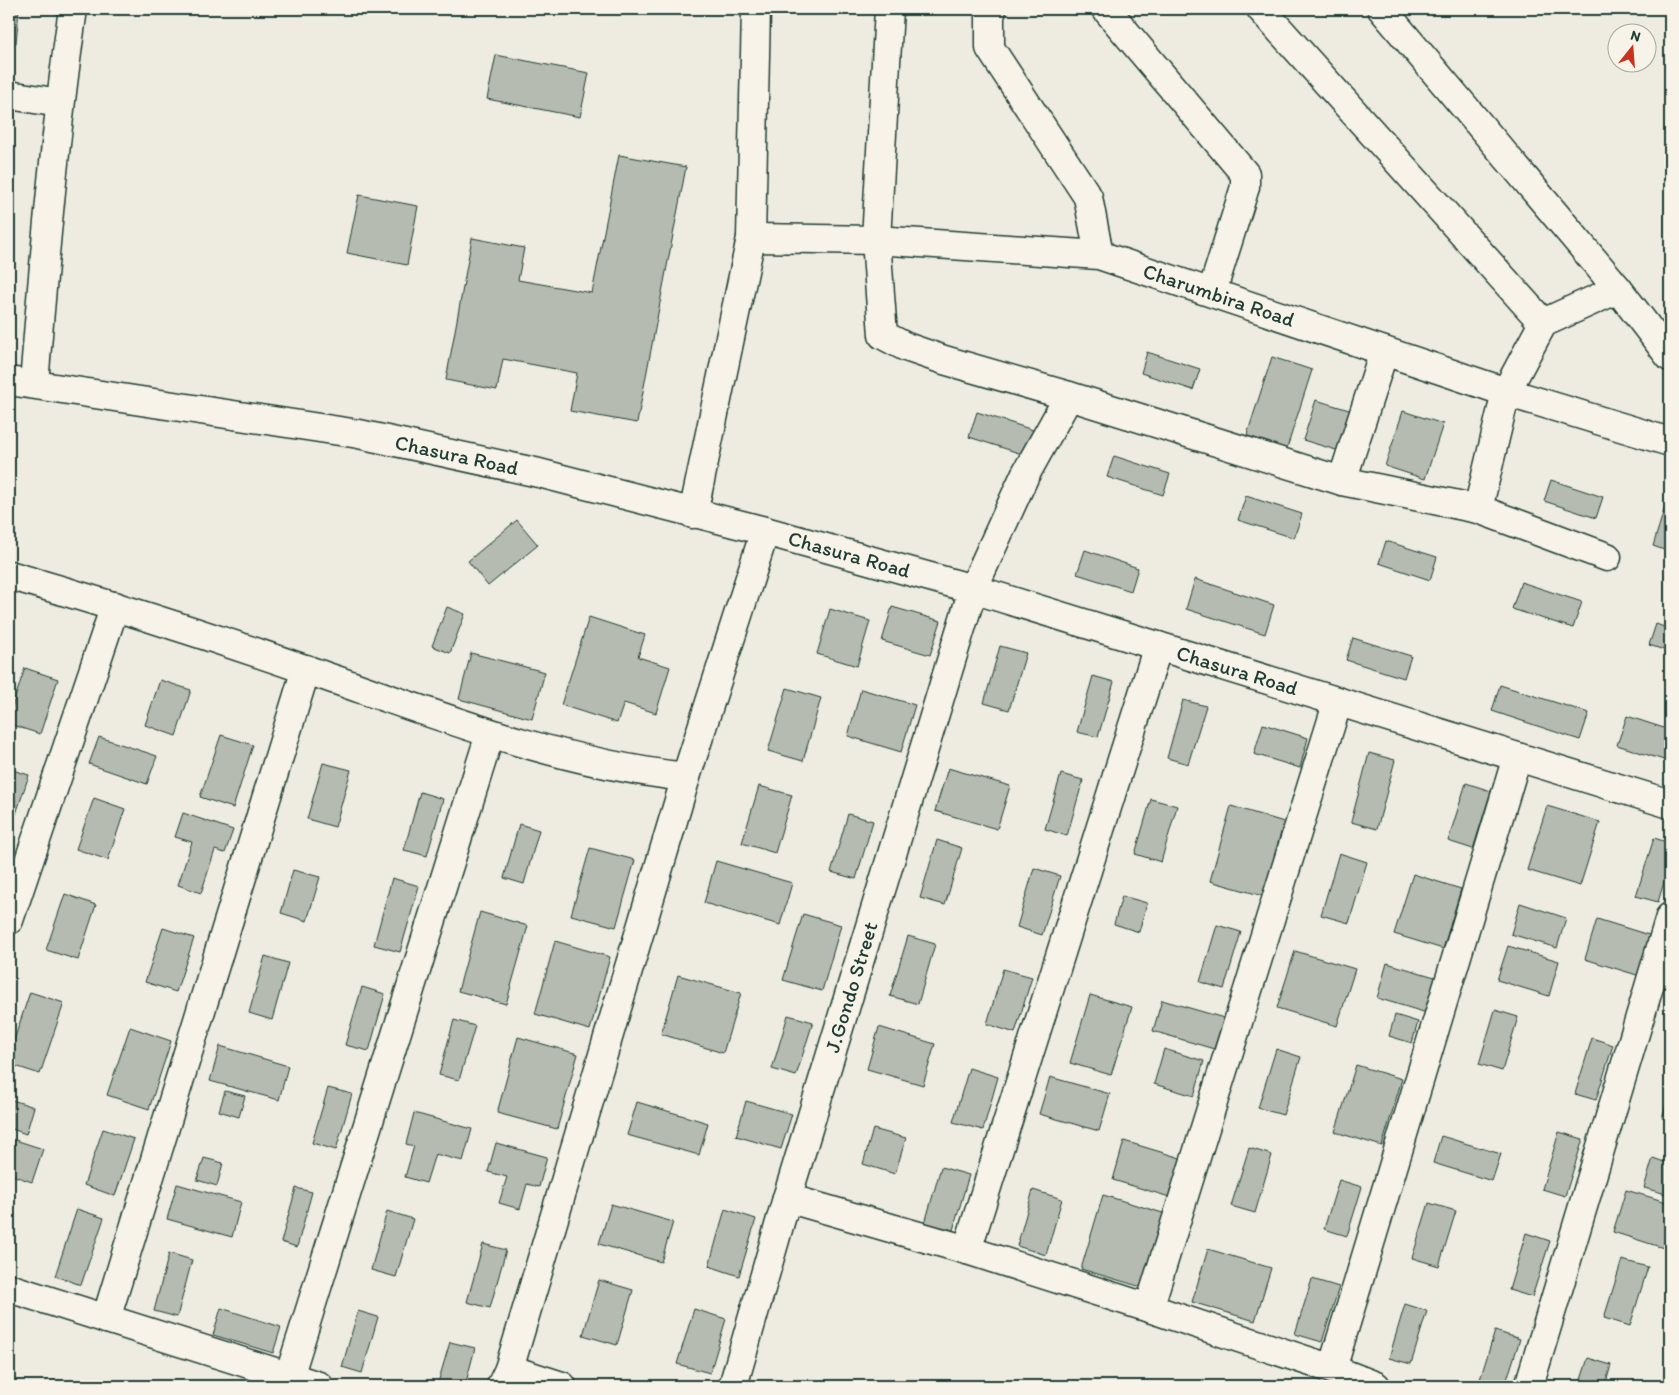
<svg xmlns="http://www.w3.org/2000/svg" width="1679" height="1395" font-family="Itim,sans-serif">
<style>
.building{fill:#b5bbb0;stroke:#1f3d34}
.lines{fill:none;stroke-linecap:round;stroke-linejoin:round}
.street-casing{stroke:#1f3d34;stroke-width:31}
.secondary-casing{stroke:#1f3d34;stroke-width:31}
.street{stroke:#f7f3e8;stroke-width:28}
.secondary{stroke:#f7f3e8;stroke-width:28}
.labels{text-anchor:middle;stroke-width:4.5;stroke-linejoin:round;paint-order:stroke}
.street-label{font-size:21px;fill:#1f3d34;stroke:#f7f3e8}
</style>
<rect width="100%" height="100%" fill="#eeece1"/>
<filter id="ink" filterUnits="userSpaceOnUse"><feTurbulence type="fractalNoise" baseFrequency=".02" numOctaves="2"/><feDisplacementMap in="SourceGraphic" scale="10" xChannelSelector="R" yChannelSelector="G"/><feConvolveMatrix kernelMatrix="1 2 1 2 8 2 1 2 1" color-interpolation-filters="sRGB"/></filter>
<g filter="url(#ink)">
<!-- building -->
<path class="building" d="M 9,9 L 19,9 L 16,43 L 9,42 Z
M 496,55 L 589,73 L 580,117 L 487,99 Z
M 619,155 L 686,167 L 637,423 L 570,411 L 577,373 L 503,359 L 497,390 L 446,380 L 472,238 L 524,248 L 518,280 L 592,293 Z
M 359,195 L 418,206 L 407,265 L 347,253 Z
M 1147,352 L 1200,369 L 1193,390 L 1141,373 Z
M 1272,357 L 1312,370 L 1286,451 L 1246,438 Z
M 1316,400 L 1359,413 L 1346,453 L 1303,440 Z
M 1403,411 L 1443,424 L 1425,479 L 1385,466 Z
M 977,412 L 1033,430 L 1025,455 L 969,437 Z
M 1114,456 L 1170,474 L 1163,495 L 1107,477 Z
M 1551,480 L 1603,497 L 1596,518 L 1544,501 Z
M 1246,496 L 1302,514 L 1294,538 L 1238,520 Z
M 1668,497 L 1670,498 L 1670,552 L 1653,546 Z
M 517,520 L 538,545 L 488,586 L 468,561 Z
M 1386,541 L 1437,557 L 1430,580 L 1379,563 Z
M 1085,550 L 1138,568 L 1131,591 L 1077,574 Z
M 1195,579 L 1274,605 L 1265,634 L 1186,609 Z
M 1521,582 L 1582,602 L 1573,628 L 1512,609 Z
M 447,607 L 465,614 L 450,653 L 432,646 Z
M 892,607 L 941,621 L 930,655 L 882,641 Z
M 830,609 L 870,621 L 857,666 L 817,654 Z
M 589,617 L 645,635 L 638,657 L 670,667 L 656,713 L 624,703 L 617,723 L 561,705 Z
M 1656,624 L 1670,629 L 1670,652 L 1649,645 Z
M 1353,638 L 1411,656 L 1404,678 L 1346,660 Z
M 1000,646 L 1026,653 L 1009,710 L 984,703 Z
M 471,653 L 545,672 L 532,719 L 459,699 Z
M 25,668 L 58,679 L 40,734 L 9,724 L 9,716 Z
M 1093,676 L 1114,682 L 1098,737 L 1077,732 Z
M 160,680 L 191,690 L 176,736 L 145,725 Z
M 1500,685 L 1589,713 L 1580,740 L 1492,711 Z
M 787,688 L 821,698 L 803,761 L 768,751 Z
M 861,689 L 915,705 L 901,752 L 848,736 Z
M 1183,700 L 1206,706 L 1188,764 L 1167,758 Z
M 1627,716 L 1670,730 L 1670,762 L 1617,745 Z
M 1263,724 L 1308,738 L 1300,768 L 1254,754 Z
M 221,735 L 253,745 L 233,808 L 200,797 Z
M 99,737 L 157,756 L 147,784 L 89,764 Z
M 1369,753 L 1395,760 L 1377,829 L 1351,822 Z
M 323,763 L 351,770 L 335,827 L 307,819 Z
M 948,768 L 1010,786 L 997,829 L 935,811 Z
M 9,769 L 29,775 L 10,832 L 9,831 Z
M 1061,774 L 1083,780 L 1067,836 L 1045,829 Z
M 1466,783 L 1491,791 L 1473,849 L 1448,841 Z
M 759,786 L 792,795 L 775,853 L 742,843 Z
M 420,792 L 443,799 L 427,856 L 404,850 Z
M 94,798 L 125,809 L 108,860 L 76,849 Z
M 1151,799 L 1177,806 L 1161,862 L 1135,854 Z
M 1231,806 L 1284,822 L 1263,896 L 1210,881 Z
M 1547,806 L 1600,822 L 1580,886 L 1527,870 Z
M 183,813 L 233,830 L 225,853 L 215,850 L 201,893 L 178,885 L 192,842 L 175,837 Z
M 848,814 L 873,821 L 856,879 L 831,872 Z
M 519,824 L 539,830 L 524,884 L 504,878 Z
M 1654,838 L 1670,843 L 1670,862 L 1658,902 L 1636,896 Z
M 937,840 L 962,848 L 945,905 L 920,898 Z
M 590,848 L 635,860 L 616,927 L 571,915 Z
M 1339,853 L 1367,862 L 1349,923 L 1321,915 Z
M 716,861 L 792,883 L 780,925 L 704,903 Z
M 1034,868 L 1060,876 L 1042,935 L 1017,927 Z
M 293,870 L 320,877 L 307,921 L 281,913 Z
M 1413,874 L 1461,889 L 1443,949 L 1394,934 Z
M 392,878 L 419,886 L 400,952 L 374,945 Z
M 65,894 L 96,905 L 78,960 L 46,950 Z
M 1122,896 L 1147,903 L 1139,932 L 1114,924 Z
M 1520,903 L 1566,918 L 1557,948 L 1511,934 Z
M 480,912 L 528,926 L 506,1004 L 458,991 Z
M 803,914 L 841,925 L 822,991 L 783,980 Z
M 1597,919 L 1652,936 L 1640,976 L 1585,959 Z
M 1217,925 L 1241,932 L 1224,989 L 1200,982 Z
M 163,928 L 194,938 L 176,992 L 145,982 Z
M 908,936 L 935,944 L 918,1004 L 890,996 Z
M 555,941 L 610,957 L 590,1030 L 535,1014 Z
M 1508,946 L 1559,961 L 1549,996 L 1497,980 Z
M 1295,951 L 1355,969 L 1337,1026 L 1277,1008 Z
M 265,956 L 288,963 L 272,1020 L 249,1013 Z
M 1387,963 L 1438,978 L 1427,1013 L 1377,998 Z
M 1003,969 L 1032,977 L 1015,1033 L 987,1024 Z
M 678,975 L 741,993 L 723,1053 L 661,1034 Z
M 362,987 L 385,994 L 369,1051 L 345,1045 Z
M 30,992 L 64,1003 L 40,1074 L 9,1064 L 9,1055 Z
M 1090,995 L 1132,1007 L 1111,1075 L 1070,1063 Z
M 1162,1000 L 1224,1018 L 1214,1049 L 1153,1031 Z
M 1495,1010 L 1518,1017 L 1502,1071 L 1479,1064 Z
M 788,1015 L 813,1022 L 796,1076 L 772,1069 Z
M 1395,1015 L 1418,1022 L 1412,1043 L 1389,1036 Z
M 454,1020 L 475,1026 L 459,1080 L 439,1075 Z
M 130,1027 L 171,1041 L 149,1109 L 107,1095 Z
M 879,1027 L 935,1044 L 923,1085 L 867,1069 Z
M 518,1037 L 578,1054 L 557,1129 L 497,1113 Z
M 1592,1038 L 1613,1045 L 1596,1100 L 1575,1094 Z
M 220,1046 L 288,1066 L 279,1100 L 210,1081 Z
M 1164,1049 L 1204,1061 L 1194,1096 L 1154,1084 Z
M 1276,1049 L 1301,1057 L 1283,1115 L 1258,1108 Z
M 1356,1065 L 1402,1079 L 1382,1146 L 1335,1132 Z
M 969,1068 L 998,1077 L 983,1130 L 953,1122 Z
M 1050,1077 L 1110,1094 L 1099,1131 L 1039,1114 Z
M 328,1088 L 352,1094 L 336,1150 L 312,1143 Z
M 225,1091 L 245,1096 L 239,1117 L 219,1111 Z
M 1670,1092 L 1670,1121 L 1662,1118 Z
M 9,1099 L 34,1107 L 26,1134 L 9,1128 Z
M 746,1101 L 792,1114 L 781,1149 L 736,1136 Z
M 637,1102 L 708,1123 L 699,1155 L 627,1135 Z
M 414,1113 L 472,1129 L 463,1161 L 435,1154 L 426,1183 L 405,1177 L 414,1146 L 406,1144 Z
M 103,1129 L 134,1139 L 115,1196 L 84,1185 Z
M 873,1129 L 906,1138 L 895,1174 L 863,1164 Z
M 1559,1132 L 1583,1139 L 1565,1196 L 1542,1189 Z
M 1441,1136 L 1501,1154 L 1492,1181 L 1433,1163 Z
M 9,1138 L 43,1149 L 32,1182 L 9,1174 Z
M 1124,1141 L 1184,1159 L 1173,1198 L 1113,1180 Z
M 496,1143 L 547,1157 L 539,1187 L 527,1184 L 520,1209 L 499,1203 L 507,1177 L 488,1172 Z
M 1249,1148 L 1272,1155 L 1255,1213 L 1231,1206 Z
M 204,1158 L 223,1163 L 217,1186 L 197,1180 Z
M 1653,1158 L 1670,1164 L 1670,1195 L 1644,1188 Z
M 941,1167 L 969,1175 L 953,1230 L 925,1223 Z
M 1339,1180 L 1362,1187 L 1347,1236 L 1324,1229 Z
M 177,1184 L 241,1202 L 232,1237 L 167,1219 Z
M 296,1188 L 312,1192 L 297,1247 L 281,1242 Z
M 1033,1190 L 1062,1199 L 1046,1255 L 1017,1246 Z
M 1626,1190 L 1670,1203 L 1670,1250 L 1613,1232 Z
M 1103,1195 L 1166,1214 L 1145,1288 L 1081,1269 Z
M 1429,1203 L 1456,1211 L 1439,1266 L 1412,1258 Z
M 611,1204 L 673,1222 L 661,1262 L 599,1244 Z
M 77,1209 L 104,1218 L 81,1285 L 55,1276 Z
M 725,1209 L 756,1219 L 739,1276 L 709,1266 Z
M 387,1211 L 413,1219 L 396,1277 L 371,1270 Z
M 1526,1233 L 1550,1241 L 1532,1297 L 1509,1290 Z
M 483,1244 L 506,1250 L 490,1308 L 467,1302 Z
M 1208,1249 L 1271,1268 L 1255,1321 L 1192,1302 Z
M 169,1253 L 192,1260 L 177,1317 L 154,1311 Z
M 1622,1260 L 1648,1267 L 1630,1326 L 1604,1318 Z
M 1312,1279 L 1339,1287 L 1322,1342 L 1295,1334 Z
M 599,1280 L 633,1290 L 617,1345 L 583,1335 Z
M 1405,1304 L 1427,1311 L 1411,1364 L 1389,1358 Z
M 221,1308 L 281,1327 L 273,1353 L 213,1335 Z
M 694,1309 L 726,1319 L 710,1373 L 677,1364 Z
M 358,1311 L 378,1317 L 362,1373 L 342,1367 Z
M 1495,1331 L 1520,1339 L 1505,1386 L 1478,1386 Z
M 450,1342 L 475,1348 L 465,1386 L 437,1386 Z
M 1588,1358 L 1611,1365 L 1605,1386 L 1579,1386 Z"/>
<g class="lines">
<!-- street casing -->
<g class="street-casing">
<g id="street">
<path d="M 889,9 L 876,240 L 883,335 L 906,347 L 944,360 L 1069,396 L 1342,481 L 1478,509 L 1607,557"/>
<path d="M 992,9 L 990,17 L 990,48 L 1088,197 L 1099,255"/>
<path d="M 1106,9 L 1245,174 L 1245,187 L 1212,292"/>
<path d="M 1261,9 L 1543,323"/>
<path d="M 1382,9 L 1618,289 L 1670,357"/>
<path d="M 9,95 L 60,103"/>
<path id="s1" d="M 751,238 L 876,240 L 1099,255 L 1506,392 L 1670,442"/>
<path d="M 34,384 C 44,259 55,134 73,9"/>
<path d="M 1342,481 L 1384,351"/>
<path d="M 1478,509 L 1506,392 L 1543,323 L 1618,289"/>
<path d="M 693,514 L 751,238 L 756,9"/>
<path d="M 9,575 C 113,605 216,638 319,674 C 439,716 559,763 686,777"/>
<path d="M 1158,646 L 967,1250 L 1149,1308 L 1332,1369 L 1376,1386"/>
<path d="M 9,920 L 115,606"/>
<path d="M 787,1198 L 967,1250"/>
<path d="M 9,1288 L 319,1386"/>
<path d="M 1149,1308 L 1338,701"/>
<path d="M 106,1319 L 306,669"/>
<path d="M 509,1369 L 562,1386"/>
<path d="M 1332,1369 L 1517,757"/>
<path d="M 289,1377 L 490,734"/>
<path id="s2" d="M 733,1386 L 787,1198 L 973,589 L 1025,475 L 1069,396"/>
<path d="M 1529,1386 L 1670,917"/>
</g>
</g>
<!-- secondary casing -->
<g class="secondary-casing">
<g id="secondary">
<path id="s3" d="M 9,381 L 359,434 L 539,473 L 765,531 L 973,589 L 1670,804"/>
<path d="M 501,1386 L 509,1369 L 686,777 L 765,531"/>
</g>
</g>
<!-- street -->
<use href="#street" class="street"/>
<!-- secondary -->
<use href="#secondary" class="secondary"/>
</g>
</g>
<g class="labels">
<!-- street labels -->
<g class="street-label">
<text dy="7" stroke="none"><textPath href="#s1" startOffset="475">Charumbira Road</textPath></text>
<text dy="7" stroke="none"><textPath href="#s3" startOffset="454">Chasura Road</textPath></text>
<text dy="7" stroke="none"><textPath href="#s3" startOffset="859">Chasura Road</textPath></text>
<text dy="7" stroke="none"><textPath href="#s3" startOffset="1264">Chasura Road</textPath></text>
<text dy="7" stroke="none"><textPath href="#s2" startOffset="416">J.Gondo Street</textPath></text>
</g>
</g>
<!-- margin -->
<rect width="1679" height="1395" fill="none" stroke="#f7f3e8" stroke-width="30"/>
<rect x="15" y="15" width="1649" height="1365" fill="none" stroke="#1f3d34" stroke-width="2" filter="url(#ink)"/>
<!-- north arrow -->
<g transform="translate(1632 48) rotate(17)"><circle r="24" fill="#f7f3e8" stroke="#a1aaa0"/>
<path d="M0-4L9 19L0 12L-9 19Z" fill="#c8321e"/>
<text y="-8" font-size="14" font-weight="bold" text-anchor="middle" fill="#1f3d34">N</text>
</g>
</svg>
